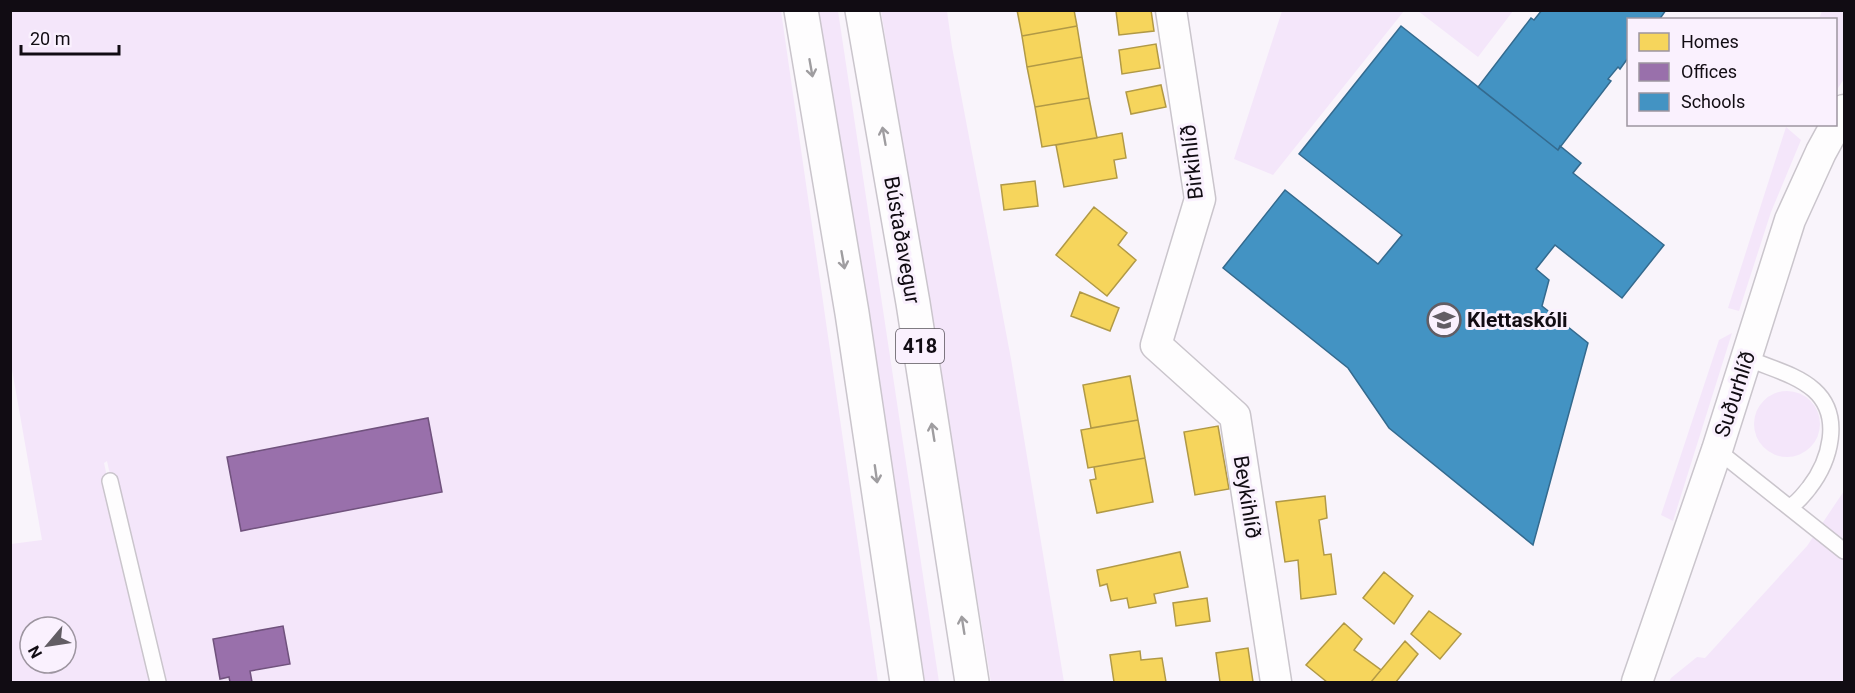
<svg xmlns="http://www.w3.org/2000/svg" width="1855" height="693" font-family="Roboto,sans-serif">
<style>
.green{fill:#f4e6fa;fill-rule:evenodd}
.homes{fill:#f6d55c;stroke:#b19946;stroke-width:1.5}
.offices{fill:#9970ab;stroke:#70527d;stroke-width:1.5}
.schools{fill:#4393c3;stroke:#346a8e;stroke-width:1.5}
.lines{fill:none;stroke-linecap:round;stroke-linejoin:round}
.lane-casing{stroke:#cac5cc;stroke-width:18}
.street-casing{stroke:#cac5cc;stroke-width:33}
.primary-casing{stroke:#cac5cc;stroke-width:36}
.lane{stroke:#fefdfe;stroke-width:15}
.street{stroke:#fefdfe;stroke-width:30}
.primary{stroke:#fefdfe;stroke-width:33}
.oneway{stroke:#9f9da0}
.labels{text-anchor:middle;stroke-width:6;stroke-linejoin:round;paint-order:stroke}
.shield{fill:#faf1fe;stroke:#57515a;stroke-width:1.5}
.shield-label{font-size:20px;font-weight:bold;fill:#110c13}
.street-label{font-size:21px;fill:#110c13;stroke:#faf1fe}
.poi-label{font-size:21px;font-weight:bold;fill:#110c13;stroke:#faf1fe;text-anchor:start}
</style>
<rect width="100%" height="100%" fill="#f9f4fb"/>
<!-- green -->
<path class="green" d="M 10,11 L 781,11 L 878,682 L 156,682 L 107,461 L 104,463 L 153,682 L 11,682 L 11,544 L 42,540 L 11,364 ZM 30,627 L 66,627 L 66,663 L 30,663 Z
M 818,11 L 838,11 L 939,682 L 925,682 Z
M 881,11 L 947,11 L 952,47 L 1011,359 L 1064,682 L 991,682 Z
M 1282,11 L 1404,11 L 1273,175 L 1234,159 Z
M 1418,11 L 1513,11 L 1478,57 Z
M 1822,11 L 1844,11 L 1844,79 L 1836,91 L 1836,20 L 1819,19 Z
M 1786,127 L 1801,140 L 1771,212 L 1739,311 L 1728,308 Z
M 1732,333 L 1673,521 L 1661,515 L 1719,340 Z
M1754 424a33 33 0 1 1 66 0a33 33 0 1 1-66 0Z
M 1844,491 L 1844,682 L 1669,682 L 1671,678 L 1697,657 L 1705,658 L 1807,546 Z"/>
<!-- homes -->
<path class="homes" d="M 1017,10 L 1074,10 L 1077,26 L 1022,36 Z
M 1151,10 L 1154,31 L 1119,35 L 1116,11 Z
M 1077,26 L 1082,57 L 1027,67 L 1022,36 Z
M 1156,44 L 1160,68 L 1122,74 L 1119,50 Z
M 1082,57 L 1089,98 L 1035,107 L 1027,67 Z
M 1161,85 L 1166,107 L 1131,114 L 1126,92 Z
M 1089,98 L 1097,138 L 1042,147 L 1035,107 Z
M 1122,133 L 1126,158 L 1114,160 L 1117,178 L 1064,187 L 1056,145 Z
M 1035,181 L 1038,206 L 1004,210 L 1001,185 Z
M 1094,207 L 1127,233 L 1118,245 L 1136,260 L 1107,296 L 1056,255 Z
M 1080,292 L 1119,308 L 1110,331 L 1071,316 Z
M 1130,376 L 1138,420 L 1091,428 L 1083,385 Z
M 1138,420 L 1145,458 L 1088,468 L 1081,430 Z
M 1218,426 L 1229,489 L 1195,495 L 1184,432 Z
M 1145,458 L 1153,502 L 1097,513 L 1090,480 L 1096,479 L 1094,467 Z
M 1325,496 L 1327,518 L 1319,520 L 1324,555 L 1331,554 L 1336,594 L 1301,599 L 1298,560 L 1285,562 L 1276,502 Z
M 1180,552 L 1188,587 L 1154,594 L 1156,603 L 1129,608 L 1127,598 L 1111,601 L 1107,584 L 1100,586 L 1097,570 Z
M 1384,572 L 1413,596 L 1394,624 L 1363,598 Z
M 1207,598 L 1210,621 L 1176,626 L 1173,603 Z
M 1429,611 L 1461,634 L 1440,659 L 1411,634 Z
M 1344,623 L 1362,639 L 1354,650 L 1381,670 L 1371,682 L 1327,682 L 1306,665 Z
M 1405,641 L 1418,654 L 1396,682 L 1371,682 Z
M 1248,648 L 1253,682 L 1220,682 L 1216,653 Z
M 1140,651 L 1141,660 L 1162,658 L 1166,682 L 1114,682 L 1110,655 Z"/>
<!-- offices -->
<path class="offices" d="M 428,418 L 442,492 L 241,531 L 227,457 Z
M 283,626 L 290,664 L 250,671 L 252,682 L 230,682 L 229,677 L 220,679 L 213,639 Z"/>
<!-- schools -->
<path class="schools" d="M 1542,10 L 1666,10 L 1659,20 L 1628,20 L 1628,58 L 1620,69 L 1618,67 L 1608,79 L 1611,81 L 1558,150 L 1478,87 L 1531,18 L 1534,20 Z
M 1401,26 L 1558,150 L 1560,146 L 1581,163 L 1573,173 L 1664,245 L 1622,298 L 1555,245 L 1536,269 L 1549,280 L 1542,306 L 1588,343 L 1533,545 L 1389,428 L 1348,368 L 1223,268 L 1285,190 L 1378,264 L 1402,235 L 1299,154 Z"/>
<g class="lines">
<!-- lane casing -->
<g class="lane-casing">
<path id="lane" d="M 1747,358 C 1769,368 1796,374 1814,390 C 1843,416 1830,461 1809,488 C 1803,495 1798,503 1789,507
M 1717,450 L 1844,551
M 110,481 L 158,682"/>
</g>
<!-- street casing -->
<g class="street-casing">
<path id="street" d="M 1171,10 L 1200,199 L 1156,345 L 1235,416 L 1276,682
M 1637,682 L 1717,450 L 1790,220 L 1821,152 L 1844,110"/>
</g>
<!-- primary casing -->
<g class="primary-casing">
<path id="primary" d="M 801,10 L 852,313 L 907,682
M 862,10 L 913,303 L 972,682"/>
</g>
<!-- lane -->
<use href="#lane" class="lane"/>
<!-- street -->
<use href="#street" class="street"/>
<!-- primary -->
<use href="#primary" class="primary"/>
</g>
<!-- one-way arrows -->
<defs><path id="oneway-shaft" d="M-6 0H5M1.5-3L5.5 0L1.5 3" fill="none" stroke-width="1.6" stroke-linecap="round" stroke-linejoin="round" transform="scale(1.5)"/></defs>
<g class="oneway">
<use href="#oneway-shaft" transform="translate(811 68) rotate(80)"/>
<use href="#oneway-shaft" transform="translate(884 136) rotate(-100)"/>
<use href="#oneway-shaft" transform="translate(843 260) rotate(80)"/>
<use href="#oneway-shaft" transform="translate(933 432) rotate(-99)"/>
<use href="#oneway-shaft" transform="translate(876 474) rotate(82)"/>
<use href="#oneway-shaft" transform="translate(963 625) rotate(-99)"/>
</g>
<!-- icons -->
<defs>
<g id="school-ring" transform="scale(1.725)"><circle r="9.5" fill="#faf1fe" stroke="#625d64" stroke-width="1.5"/><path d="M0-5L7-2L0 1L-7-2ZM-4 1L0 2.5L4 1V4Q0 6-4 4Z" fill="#625d64"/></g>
</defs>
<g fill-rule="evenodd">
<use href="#school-ring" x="1444" y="320"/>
</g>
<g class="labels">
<!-- shield labels -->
<rect class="shield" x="896" y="329" width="48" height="34" rx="4.5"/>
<g class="shield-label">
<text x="920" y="353">418</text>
</g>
<!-- street labels -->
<g class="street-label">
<text transform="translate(1192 162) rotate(-96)" y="7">Birkihlíð</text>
<text transform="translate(902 240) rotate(80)" y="7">Bústaðavegur</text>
<text transform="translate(1735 394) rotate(-72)" y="7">Suðurhlíð</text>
<text transform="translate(1247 497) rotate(81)" y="7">Beykihlíð</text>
</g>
<!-- poi labels -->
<g class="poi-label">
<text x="1467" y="327">Klettaskóli</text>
</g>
</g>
<!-- border -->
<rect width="1855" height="693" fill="none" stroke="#110c13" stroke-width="24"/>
<!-- legend -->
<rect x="1627" y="18" width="210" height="108" fill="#faf1fe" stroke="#9d95a0" stroke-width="1.5"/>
<rect x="1639" y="33" width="30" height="18" fill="#f6d55c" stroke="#9d95a0" stroke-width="1.5"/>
<text x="1681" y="48" font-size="18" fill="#110c13">Homes</text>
<rect x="1639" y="63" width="30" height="18" fill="#9970ab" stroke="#9d95a0" stroke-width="1.5"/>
<text x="1681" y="78" font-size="18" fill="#110c13">Offices</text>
<rect x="1639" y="93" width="30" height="18" fill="#4393c3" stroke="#9d95a0" stroke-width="1.5"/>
<text x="1681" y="108" font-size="18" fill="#110c13">Schools</text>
<!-- north arrow -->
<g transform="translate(48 645) rotate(241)"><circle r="28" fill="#faf1fe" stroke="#9d95a0" stroke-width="1.5"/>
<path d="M0-4.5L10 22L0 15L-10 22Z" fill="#625d64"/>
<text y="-9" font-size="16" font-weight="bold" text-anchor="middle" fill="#110c13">N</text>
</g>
<!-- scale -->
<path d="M21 45v9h98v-9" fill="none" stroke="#110c13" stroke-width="3"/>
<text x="30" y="45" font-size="18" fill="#110c13" stroke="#faf1fe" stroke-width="4.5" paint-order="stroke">20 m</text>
</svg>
